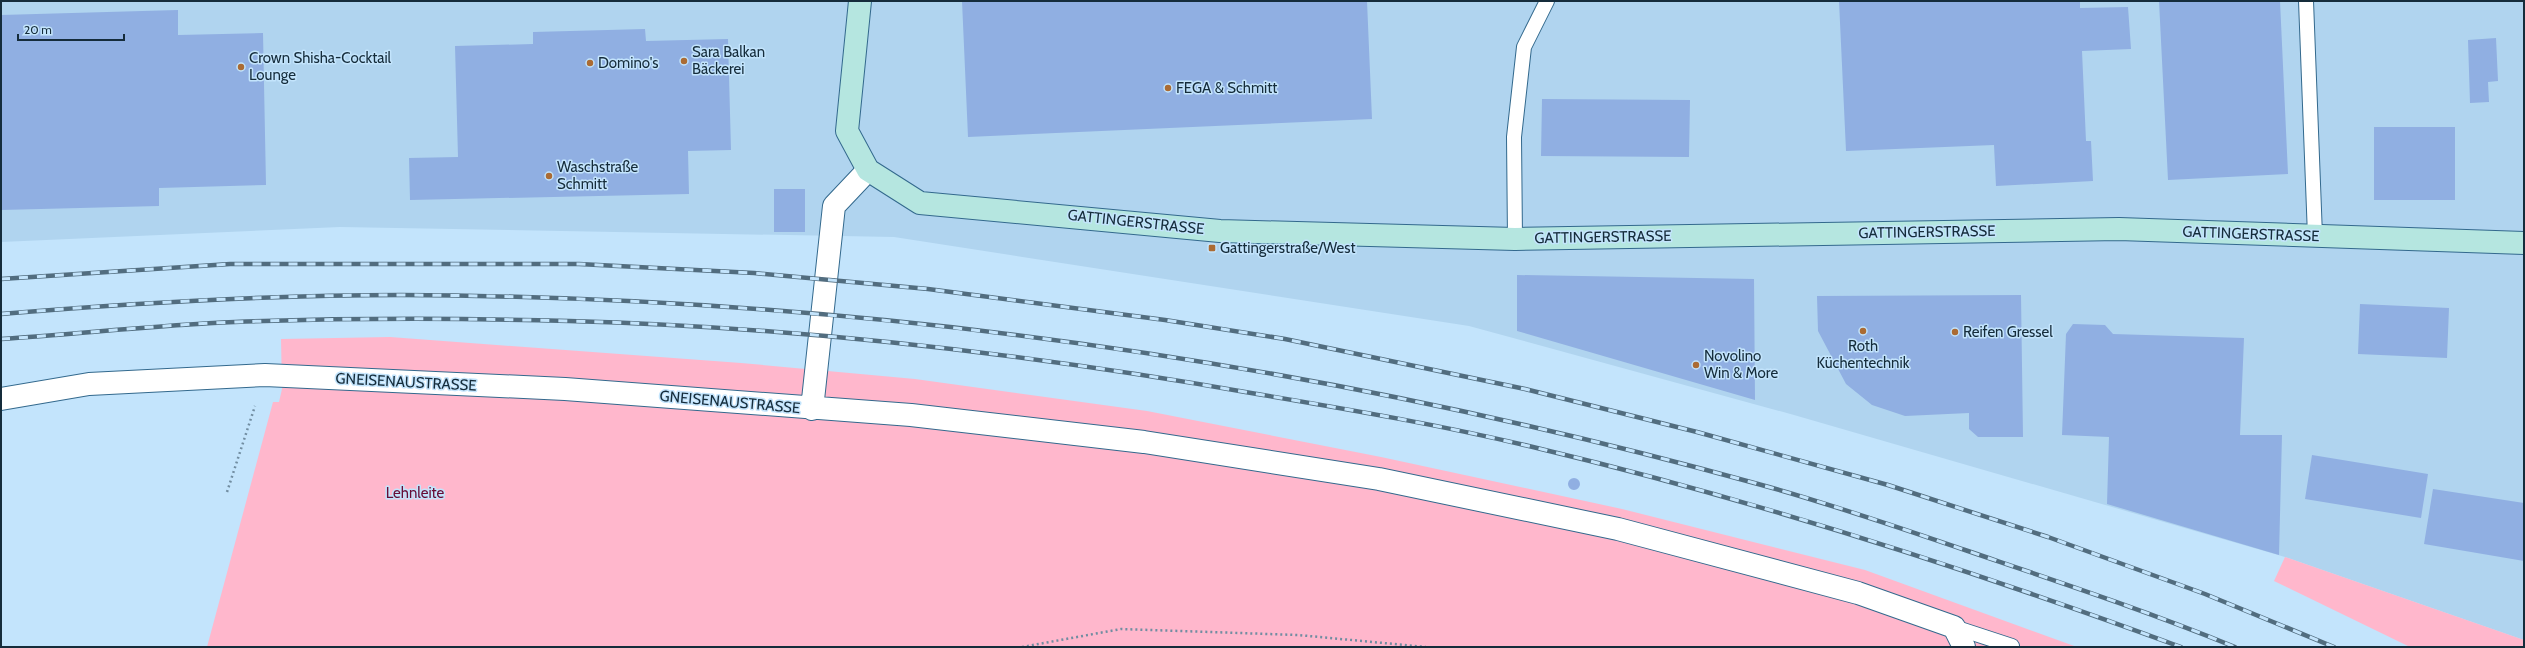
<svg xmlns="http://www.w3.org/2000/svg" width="2525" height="648" font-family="Cabin,sans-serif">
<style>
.built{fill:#b0d4ef}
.green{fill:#ffb7cc}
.building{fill:#90afe2}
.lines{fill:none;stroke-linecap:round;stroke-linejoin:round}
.lane-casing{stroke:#33698d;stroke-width:16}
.street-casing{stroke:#33698d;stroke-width:24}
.secondary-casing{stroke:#33698d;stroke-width:24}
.path{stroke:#718da1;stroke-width:2.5;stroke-dasharray:2 3;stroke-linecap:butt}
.lane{stroke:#fff;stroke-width:14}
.street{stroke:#fff;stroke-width:22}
.secondary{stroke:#b5e6e0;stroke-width:22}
.rail-casing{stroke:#526d7f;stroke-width:4.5}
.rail{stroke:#c3e4fc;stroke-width:3;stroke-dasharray:9;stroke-linecap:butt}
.poi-dot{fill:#ab6b33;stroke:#c3e4fc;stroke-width:1.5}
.labels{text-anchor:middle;stroke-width:3;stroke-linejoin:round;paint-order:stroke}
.poi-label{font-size:15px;fill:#152c3b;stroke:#c3e4fc;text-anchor:start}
.street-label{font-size:15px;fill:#152c3b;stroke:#c3e4fc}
.park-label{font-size:15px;fill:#680c36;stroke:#c3e4fc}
</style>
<rect width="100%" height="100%" fill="#c3e4fc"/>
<!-- built -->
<path class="built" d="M 1,1 L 2524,1 L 2524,640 L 2285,557 L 1794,415 L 1469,326 L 894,237 L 340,227 L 1,242 Z"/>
<!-- green -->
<path class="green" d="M 390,337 L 741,363 L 915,379 L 1147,411 L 1381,457 L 1622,509 L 1865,570 L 2077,647 L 207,647 L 273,402 L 279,402 L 282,389 L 281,339 Z
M 2285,557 L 2524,640 L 2524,647 L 2410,647 L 2274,581 Z"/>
<!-- building -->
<path class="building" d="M 962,1 L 1367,1 L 1372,119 L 968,137 Z
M 1839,1 L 2080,1 L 2080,8 L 2128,7 L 2131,49 L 2082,51 L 2086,141 L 2091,141 L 2093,181 L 1996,186 L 1994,145 L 1846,151 Z
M 2159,1 L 2280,1 L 2288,174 L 2168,180 Z
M 178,10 L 178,35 L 263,33 L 266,185 L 159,188 L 159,206 L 1,210 L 1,15 Z
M 645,29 L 646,41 L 728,39 L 731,150 L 688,151 L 689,194 L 410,200 L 409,158 L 458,157 L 455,46 L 533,44 L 533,32 Z
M 2496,38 L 2498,81 L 2488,82 L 2489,102 L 2470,103 L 2468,40 Z
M 1542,99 L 1690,100 L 1689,157 L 1541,156 Z
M 2374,127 L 2455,127 L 2455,200 L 2374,200 Z
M 774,189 L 805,189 L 805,232 L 774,232 Z
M 1517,275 L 1754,279 L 1755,400 L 1517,331 Z
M 2021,295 L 2023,437 L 1978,437 L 1969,429 L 1969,413 L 1905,416 L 1872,405 L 1846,384 L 1818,331 L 1817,296 Z
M 2360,304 L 2449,308 L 2447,358 L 2358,354 Z
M 2073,324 L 2105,325 L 2113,334 L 2244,338 L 2240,435 L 2282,435 L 2279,555 L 2107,504 L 2109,437 L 2062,435 L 2066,334 Z
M 2312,455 L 2428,474 L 2421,518 L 2305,499 Z
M1568 484a6 6 0 1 1 12 0a6 6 0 1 1-12 0Z
M 2433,489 L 2524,503 L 2524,561 L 2424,544 Z"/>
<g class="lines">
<!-- lane casing -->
<g class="lane-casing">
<path id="lane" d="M 2306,1 L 2315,236
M 1515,239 L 1514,137 L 1524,47 L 1547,1
M 1954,627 L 2012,646"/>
</g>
<!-- street casing -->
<g class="street-casing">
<path id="street" d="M 1,399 L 89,384 L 265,375 L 565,389 L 911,415 L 1144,442 L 1379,479 L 1618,529 L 1858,593 L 1954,627 L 1964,647
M 812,409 L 834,206 L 868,170"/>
</g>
<!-- secondary casing -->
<g class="secondary-casing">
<path id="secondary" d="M 860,1 L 847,131 L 868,170 L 920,203 L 1220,231 L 1515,239 L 2119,229 L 2524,243"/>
</g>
<!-- path -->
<path class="path" d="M 227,492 L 255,406
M 1022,647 L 1121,629 L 1298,635 L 1426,647"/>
<!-- lane -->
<use href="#lane" class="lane"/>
<!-- street -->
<use href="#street" class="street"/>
<!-- secondary -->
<use href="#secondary" class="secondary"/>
<!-- rail casing -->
<g class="rail-casing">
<path id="rail" d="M 1,279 L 230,264 L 579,264 L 754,273 L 928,289 L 1165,320 L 1285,339 L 1525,389 L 1697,432 L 1888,485 L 2048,537 L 2205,594 L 2334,647
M 1,314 C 132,303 269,295 401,295 C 860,297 1317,362 1758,484 C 1828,503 1897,527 1965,550 C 2056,581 2147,611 2235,647
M 1,339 C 79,334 157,325 235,322 C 346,318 458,318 569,321 C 800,327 1029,354 1257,394 C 1352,410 1447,426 1541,449 C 1759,501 1971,570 2181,647"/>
</g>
<!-- rail -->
<use href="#rail" class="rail"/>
</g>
<!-- markers -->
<g class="poi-dot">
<circle cx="684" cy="61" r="4"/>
<circle cx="590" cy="63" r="4"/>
<circle cx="241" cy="67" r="4"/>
<circle cx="1168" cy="88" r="4"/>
<circle cx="549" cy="176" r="4"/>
<rect x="1208" y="244" width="8" height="8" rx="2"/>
<circle cx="1863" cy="331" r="4"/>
<circle cx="1955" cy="332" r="4"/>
<circle cx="1696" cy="365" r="4"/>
</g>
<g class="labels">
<!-- poi labels -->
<g class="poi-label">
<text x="692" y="57">Sara Balkan<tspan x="692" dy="17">Bäckerei</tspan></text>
<text x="249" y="63">Crown Shisha-Cocktail<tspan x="249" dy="17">Lounge</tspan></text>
<text x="598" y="68">Domino's</text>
<text x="1176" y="93">FEGA &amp; Schmitt</text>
<text x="557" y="172">Waschstraße<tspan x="557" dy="17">Schmitt</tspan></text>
<text x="1220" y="253">Gattingerstraße/West</text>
<text x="1963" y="337">Reifen Gressel</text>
<text x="1863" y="351" text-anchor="middle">Roth<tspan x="1863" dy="17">Küchentechnik</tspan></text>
<text x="1704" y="361">Novolino<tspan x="1704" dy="17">Win &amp; More</tspan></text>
</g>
<!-- street labels -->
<g class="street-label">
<text transform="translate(1136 222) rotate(6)" y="5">GATTINGERSTRASSE</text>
<text transform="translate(1927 232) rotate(-1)" y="5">GATTINGERSTRASSE</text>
<text transform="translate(2251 234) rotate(2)" y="5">GATTINGERSTRASSE</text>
<text transform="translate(1603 237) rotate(-1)" y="5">GATTINGERSTRASSE</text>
<text transform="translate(406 382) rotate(3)" y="5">GNEISENAUSTRASSE</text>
<text transform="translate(730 402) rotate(5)" y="5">GNEISENAUSTRASSE</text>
</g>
<!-- park labels -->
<g class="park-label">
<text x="415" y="498">Lehnleite</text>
</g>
</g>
<!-- border -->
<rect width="2525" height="648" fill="none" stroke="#152c3b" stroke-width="4"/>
<!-- scale -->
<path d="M18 34v6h106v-6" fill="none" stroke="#152c3b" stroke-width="2"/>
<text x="24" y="34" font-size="12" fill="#152c3b" stroke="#c3e4fc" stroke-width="3" paint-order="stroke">20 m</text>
</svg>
